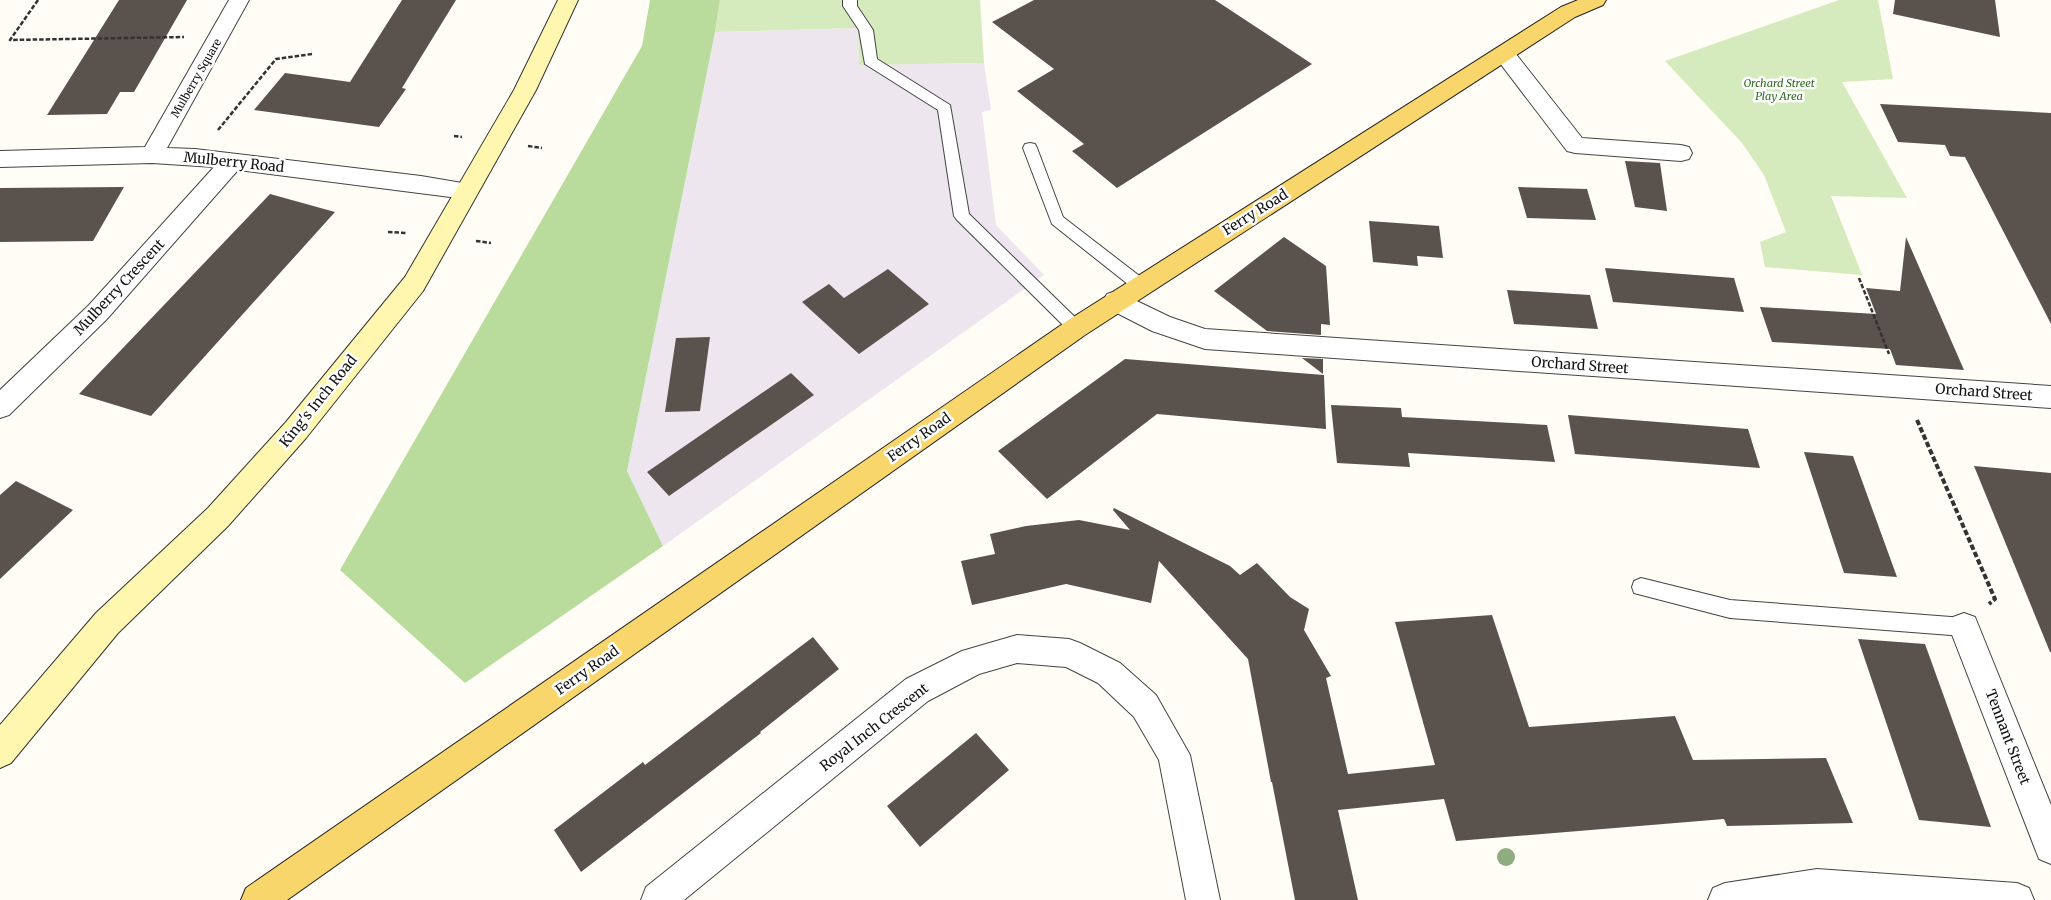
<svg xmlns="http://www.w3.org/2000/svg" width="2051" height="900" font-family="Merriweather,serif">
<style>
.industrial{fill:#eee6ef}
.green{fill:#d5ebbd}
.forest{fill:#b9dc9c}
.building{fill:#5a524d}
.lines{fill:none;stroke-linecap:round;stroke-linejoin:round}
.lane-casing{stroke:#444;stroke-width:2}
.street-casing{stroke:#444;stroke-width:2}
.secondary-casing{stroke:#333;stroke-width:2}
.primary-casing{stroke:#222;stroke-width:2}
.path-far1{stroke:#333;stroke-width:2.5;stroke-dasharray:4.5 2;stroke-linecap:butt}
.path{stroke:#333;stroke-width:4;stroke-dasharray:5.5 2.5;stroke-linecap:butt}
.lane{fill:#fff;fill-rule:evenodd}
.street{fill:#fff;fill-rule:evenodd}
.secondary{fill:#fff6b0;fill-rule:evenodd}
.primary{fill:#f9d66b;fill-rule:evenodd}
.tree{fill:#8dad7f}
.labels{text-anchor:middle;stroke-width:5;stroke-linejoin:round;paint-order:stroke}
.far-street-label{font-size:11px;fill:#111;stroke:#fff}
.far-park-label{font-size:11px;font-style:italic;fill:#2f6b1f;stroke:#fff}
.street-label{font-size:14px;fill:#111;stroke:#fff}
</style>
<rect width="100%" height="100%" fill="#fffdf5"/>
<!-- industrial -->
<path class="industrial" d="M 858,28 L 859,65 L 984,63 L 991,110 L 982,112 L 996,225 L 1044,275 L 663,546 L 627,471 L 715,32 Z"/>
<!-- green -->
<path class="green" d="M 720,0 L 980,0 L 984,63 L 859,65 L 858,28 L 715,32 Z
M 1839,0 L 1878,0 L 1893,79 L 1842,82 L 1907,198 L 1831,196 L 1862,275 L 1765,267 L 1760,242 L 1786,232 L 1764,175 L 1742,143 L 1665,61 Z"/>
<!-- forest -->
<path class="forest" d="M 650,0 L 720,0 L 715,32 L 627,471 L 663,546 L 465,683 L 340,570 L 642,46 Z"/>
<!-- building -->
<path class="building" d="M 119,0 L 187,0 L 134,92 L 120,92 L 107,114 L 47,115 Z
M 402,0 L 456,0 L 402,88 L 406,89 L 379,127 L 254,110 L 285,73 L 350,82 Z
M 1034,0 L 1215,0 L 1312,64 L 1117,188 L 1072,151 L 1084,144 L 1017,91 L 1054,69 L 992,22 Z
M 1895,0 L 1995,0 L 2000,37 L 1893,14 Z
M 1880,104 L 2051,113 L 2051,324 L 1965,157 L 1950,156 L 1945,145 L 1898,142 Z
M 1625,161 L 1660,163 L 1667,211 L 1635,207 Z
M 124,187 L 93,241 L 0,242 L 0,188 Z
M 1518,187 L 1587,189 L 1596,220 L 1527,218 Z
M 270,194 L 335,212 L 151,416 L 79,394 Z
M 1369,221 L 1439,226 L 1443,258 L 1417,256 L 1418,266 L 1373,262 Z
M 1284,237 L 1326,266 L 1330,325 L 1321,324 L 1321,335 L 1267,331 L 1214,291 Z
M 1906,237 L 1964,370 L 1896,365 L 1890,349 L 1772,342 L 1760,307 L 1876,314 L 1866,288 L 1900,291 Z
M 1605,268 L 1734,278 L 1744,312 L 1613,302 Z
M 888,269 L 929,304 L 859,354 L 802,302 L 829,284 L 844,298 Z
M 1507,290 L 1590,295 L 1598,329 L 1514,324 Z
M 710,337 L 700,411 L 665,412 L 676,338 Z
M 1302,358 L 1323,359 L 1323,374 Z
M 1125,359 L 1324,375 L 1326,429 L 1157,414 L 1047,499 L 998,451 Z
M 791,373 L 814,395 L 669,496 L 647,472 Z
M 1331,405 L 1401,408 L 1402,417 L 1547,425 L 1555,462 L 1408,453 L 1410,467 L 1337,463 Z
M 1568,415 L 1748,429 L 1760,468 L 1575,454 Z
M 1804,452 L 1853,456 L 1897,577 L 1844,573 Z
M 1974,466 L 2051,473 L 2051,652 L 2050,652 Z
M 16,481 L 73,510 L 0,579 L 0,495 Z
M 1114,508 L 1230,566 L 1240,575 L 1257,563 L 1290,597 L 1309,609 L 1304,630 L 1331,676 L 1326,678 L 1348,774 L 1435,765 L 1395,622 L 1492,615 L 1529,727 L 1675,716 L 1693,760 L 1826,758 L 1853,823 L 1727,826 L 1724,819 L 1456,841 L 1444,799 L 1338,810 L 1358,900 L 1295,900 L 1272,782 L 1271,782 L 1248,659 L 1159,561 L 1151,603 L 1066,584 L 972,605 L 961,561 L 995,554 L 990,534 L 1026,526 L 1079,520 L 1130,530 L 1113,510 Z
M 813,637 L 839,669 L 760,732 L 761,733 L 581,872 L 554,830 L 643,762 L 645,765 Z
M 1858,639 L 1925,644 L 1991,827 L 1919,820 Z
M 976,733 L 1009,770 L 920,847 L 887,806 Z"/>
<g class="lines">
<!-- lane casing -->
<g class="lane-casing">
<path id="lane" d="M 843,0 L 857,0 L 857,6 L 873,30 L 877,59 L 950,105 L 969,214 L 1082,324 L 1084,328 L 1082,332 L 1076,334 L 1070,332 L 957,220 L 954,216 L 938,110 L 865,64 L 859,30 L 843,6 Z
M 1030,143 L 1035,144 L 1037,148 L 1063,217 L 1146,281 L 1148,285 L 1146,289 L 1140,291 L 1134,289 L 1052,224 L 1023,148 L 1025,144 Z
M 1641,578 L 1730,600 L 1964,618 L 1971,621 L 1974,627 L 1971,633 L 1964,636 L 1730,618 L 1634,593 L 1632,587 L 1634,581 Z"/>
</g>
<!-- street casing -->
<g class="street-casing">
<path id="street" d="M 229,0 L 249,0 L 167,148 L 195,149 L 421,176 L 474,185 L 478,191 L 474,197 L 466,199 L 238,170 L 107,319 L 9,415 L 0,418 L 0,390 L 89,305 L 214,167 L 152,163 L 0,167 L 0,151 L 145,147 Z
M 1504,47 L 1512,49 L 1582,138 L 1681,145 L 1689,147 L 1692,153 L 1689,159 L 1681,161 L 1575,153 L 1567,151 L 1493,54 L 1496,49 Z
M 1116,291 L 1170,317 L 1205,329 L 2051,386 L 2051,408 L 1205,349 L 1152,331 L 1107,308 L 1103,301 L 1107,294 Z
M 1964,613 L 1975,617 L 2051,805 L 2051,864 L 2039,859 L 1949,627 L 1953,617 Z
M 1017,635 L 1069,639 L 1080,643 L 1120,663 L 1156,695 L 1190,755 L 1220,900 L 1186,900 L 1159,760 L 1134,717 L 1098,683 L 1066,667 L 1017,663 L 979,674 L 928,701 L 684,900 L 641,900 L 646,887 L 906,679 L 962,651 Z
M 1817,869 L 2017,883 L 2029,888 L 2034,900 L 1708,900 L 1713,888 L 1725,883 Z"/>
</g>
<!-- secondary casing -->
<g class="secondary-casing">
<path id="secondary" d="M 558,0 L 578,0 L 536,90 L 423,291 L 306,438 L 228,526 L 118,633 L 11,763 L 0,768 L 0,725 L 96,613 L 208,508 L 286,422 L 405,277 L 514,90 Z"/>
</g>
<!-- primary casing -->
<g class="primary-casing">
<path id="primary" d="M 1578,0 L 1606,0 L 1603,5 L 1575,17 L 1085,335 L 287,900 L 241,900 L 246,888 L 1067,321 L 1561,7 Z"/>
</g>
<!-- path-far1 -->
<path class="path-far1" d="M 38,0 L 10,40 L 184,37
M 218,130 L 276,59 L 312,54
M 454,136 L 462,137
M 528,146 L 542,148
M 388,232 L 407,233
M 476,241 L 491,243
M 1859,278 L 1889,354"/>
<!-- path -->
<path class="path" d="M 1917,420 L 1995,599 L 1989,604"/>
<!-- lane -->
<use href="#lane" class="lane"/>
<!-- street -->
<use href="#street" class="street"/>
<!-- secondary -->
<use href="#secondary" class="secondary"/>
<!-- primary -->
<use href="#primary" class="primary"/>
</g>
<!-- trees -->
<circle class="tree" cx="1506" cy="857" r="9"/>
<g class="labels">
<!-- far-street labels -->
<g class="far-street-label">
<text transform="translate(196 78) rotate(-60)" y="4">Mulberry Square</text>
</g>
<!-- far-park labels -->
<g class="far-park-label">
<text x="1779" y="87">Orchard Street<tspan x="1779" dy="13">Play Area</tspan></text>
</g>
<!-- street labels -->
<g class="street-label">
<text transform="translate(234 162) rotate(6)" y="5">Mulberry Road</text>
<text transform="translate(1255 212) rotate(-32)" y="5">Ferry Road</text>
<text transform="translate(119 287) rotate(-47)" y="5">Mulberry Crescent</text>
<text transform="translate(1580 365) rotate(4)" y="5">Orchard Street</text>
<text transform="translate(1984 392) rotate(4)" y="5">Orchard Street</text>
<text transform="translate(318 401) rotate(-51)" y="5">King's Inch Road</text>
<text transform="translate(919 437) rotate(-35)" y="5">Ferry Road</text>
<text transform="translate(587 670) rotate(-35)" y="5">Ferry Road</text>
<text transform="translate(874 727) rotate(-38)" y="5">Royal Inch Crescent</text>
<text transform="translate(2008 737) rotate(69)" y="5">Tennant Street</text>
</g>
</g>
</svg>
